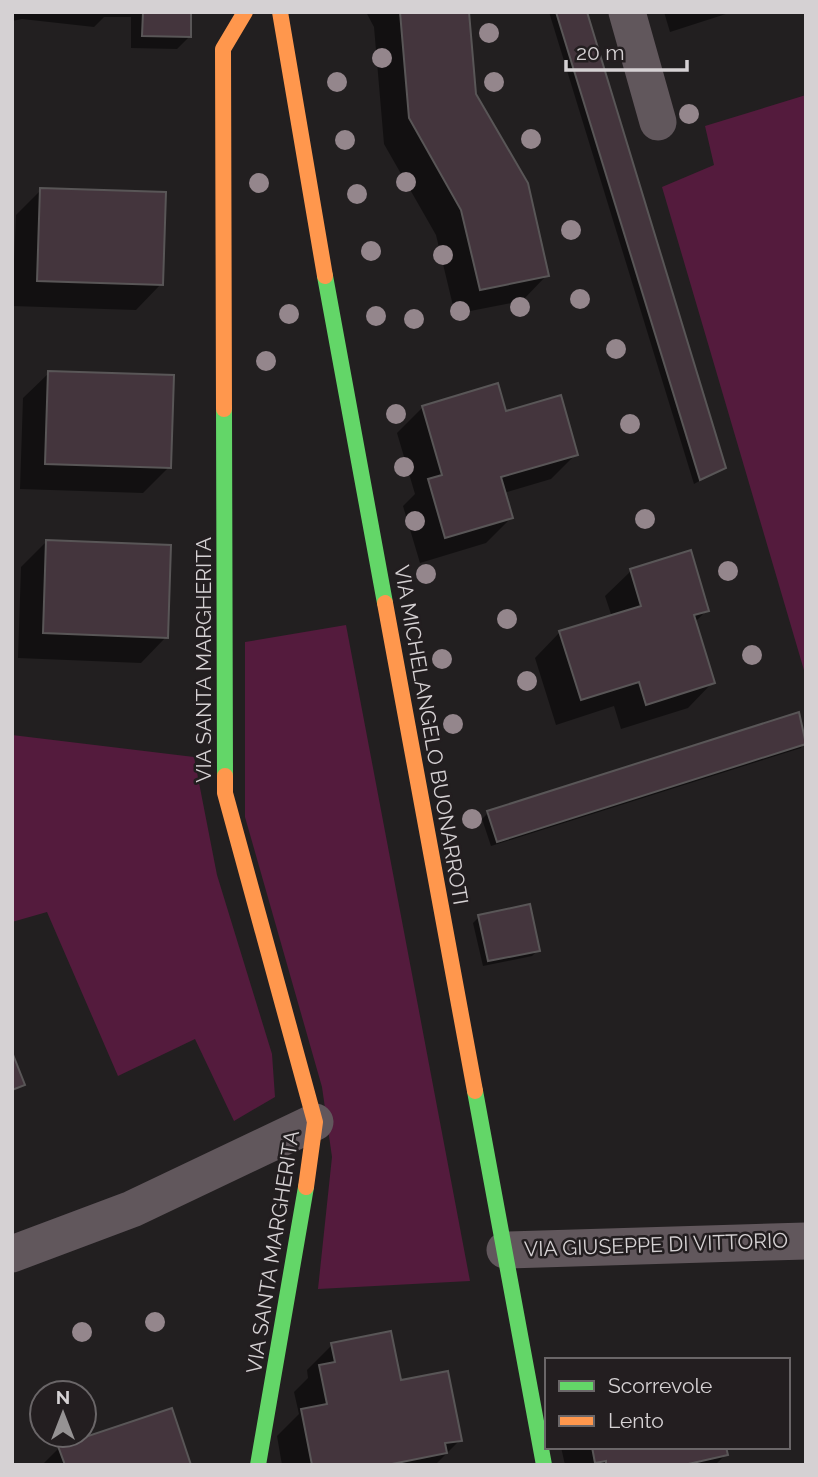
<svg xmlns="http://www.w3.org/2000/svg" width="818" height="1477" font-family="Raleway,sans-serif">
<style>
.green{fill:#541b3d}
.shadow{fill:#0007}
.building{fill:#44353d;stroke:#595657;stroke-width:2}
.lines{fill:none;stroke-linecap:round;stroke-linejoin:round}
.street{stroke:#61575c;stroke-width:37}
.fast{stroke:#63d668;stroke-width:16}
.slow{stroke:#ff974d;stroke-width:16}
.tree{fill:#94868c}
.labels{text-anchor:middle;stroke-width:5;stroke-linejoin:round;paint-order:stroke}
.street-label{font-size:21px;fill:#d5d1d3;stroke:#231e20}
</style>
<rect width="100%" height="100%" fill="#221f20"/>
<!-- green -->
<path class="green" d="M 806,95 L 806,677 L 662,187 L 714,165 L 705,126 Z
M 346,625 L 470,1281 L 318,1289 L 332,1157 L 322,1087 L 245,817 L 245,642 Z
M 12,735 L 194,757 L 217,875 L 272,1054 L 275,1097 L 234,1121 L 195,1039 L 118,1076 L 47,912 L 12,922 Z"/>
<!-- shadow -->
<path class="shadow" d="M 12,12 L 190,12 L 189,37 L 177,49 L 131,48 L 131,17 L 104,17 L 94,27 L 22,19 L 12,21 Z
M 366,12 L 467,12 L 475,95 L 547,275 L 522,301 L 455,314 L 436,235 L 384,144 L 374,27 Z
M 549,12 L 585,12 L 724,467 L 694,484 Z
M 664,12 L 732,12 L 670,32 Z
M 41,190 L 161,284 L 136,310 L 12,306 L 16,215 Z
M 49,373 L 169,467 L 143,493 L 20,489 L 23,398 Z
M 423,407 L 505,413 L 576,454 L 551,479 L 504,493 L 511,518 L 486,543 L 420,563 L 403,506 L 415,494 L 397,433 Z
M 46,542 L 166,637 L 141,663 L 18,658 L 21,567 Z
M 631,571 L 707,610 L 695,622 L 713,682 L 688,708 L 621,729 L 614,706 L 556,725 L 535,658 L 560,632 L 612,617 L 605,596 Z
M 797,714 L 806,740 L 801,748 L 491,846 L 482,819 L 488,813 Z
M 479,917 L 538,950 L 532,956 L 483,966 L 473,923 Z
M 332,1345 L 400,1382 L 460,1440 L 435,1465 L 282,1465 L 277,1436 L 299,1414 L 294,1392 L 308,1378 L 307,1370 Z
M 561,1447 L 724,1447 L 726,1454 L 715,1465 L 565,1465 Z
M 59,1448 L 189,1465 L 42,1465 Z"/>
<!-- building -->
<path class="building" d="M 143,12 L 191,12 L 191,37 L 142,36 Z
M 400,12 L 469,12 L 476,94 L 528,183 L 549,276 L 480,290 L 461,210 L 409,118 Z
M 556,12 L 587,12 L 726,468 L 700,480 Z
M 40,188 L 166,192 L 163,285 L 37,281 Z
M 48,371 L 174,375 L 171,468 L 45,464 Z
M 498,383 L 506,411 L 561,395 L 578,455 L 501,477 L 513,518 L 445,538 L 428,479 L 442,475 L 422,406 Z
M 46,540 L 171,545 L 168,638 L 43,633 Z
M 691,550 L 709,611 L 694,615 L 715,683 L 646,705 L 639,682 L 581,700 L 559,631 L 641,606 L 630,569 Z
M 799,712 L 806,744 L 497,842 L 487,811 Z
M 530,904 L 540,951 L 488,961 L 478,915 Z
M 12,1052 L 25,1085 L 12,1090 Z
M 391,1331 L 401,1380 L 448,1371 L 462,1441 L 445,1443 L 447,1453 L 387,1465 L 312,1465 L 301,1409 L 327,1404 L 319,1365 L 335,1362 L 331,1343 Z
M 172,1408 L 191,1465 L 65,1465 L 58,1446 Z
M 592,1447 L 726,1447 L 728,1455 L 684,1465 L 606,1465 L 606,1461 L 595,1463 Z"/>
<g class="lines">
<!-- street -->
<path class="street" d="M 627,12 L 658,122
M 505,1250 L 806,1241
M 12,1254 L 132,1209 L 315,1122"/>
<!-- fast -->
<path class="fast" d="M 325,276 L 385,603
M 224,409 L 225,776
M 475,1091 L 544,1465
M 258,1465 L 306,1187"/>
<!-- slow -->
<path class="slow" d="M 280,12 L 325,276
M 224,409 L 223,49 L 245,12
M 385,603 L 475,1091
M 225,776 L 225,793 L 315,1122 L 306,1187"/>
</g>
<!-- trees -->
<g class="tree">
<circle cx="489" cy="33" r="10"/>
<circle cx="382" cy="58" r="10"/>
<circle cx="337" cy="82" r="10"/>
<circle cx="494" cy="82" r="10"/>
<circle cx="689" cy="114" r="10"/>
<circle cx="531" cy="139" r="10"/>
<circle cx="345" cy="140" r="10"/>
<circle cx="406" cy="182" r="10"/>
<circle cx="259" cy="183" r="10"/>
<circle cx="357" cy="194" r="10"/>
<circle cx="571" cy="230" r="10"/>
<circle cx="371" cy="251" r="10"/>
<circle cx="443" cy="255" r="10"/>
<circle cx="580" cy="299" r="10"/>
<circle cx="520" cy="307" r="10"/>
<circle cx="460" cy="311" r="10"/>
<circle cx="289" cy="314" r="10"/>
<circle cx="376" cy="316" r="10"/>
<circle cx="414" cy="319" r="10"/>
<circle cx="616" cy="349" r="10"/>
<circle cx="266" cy="361" r="10"/>
<circle cx="396" cy="414" r="10"/>
<circle cx="630" cy="424" r="10"/>
<circle cx="404" cy="467" r="10"/>
<circle cx="645" cy="519" r="10"/>
<circle cx="415" cy="521" r="10"/>
<circle cx="728" cy="571" r="10"/>
<circle cx="426" cy="574" r="10"/>
<circle cx="507" cy="619" r="10"/>
<circle cx="752" cy="655" r="10"/>
<circle cx="442" cy="659" r="10"/>
<circle cx="527" cy="681" r="10"/>
<circle cx="453" cy="724" r="10"/>
<circle cx="472" cy="819" r="10"/>
<circle cx="155" cy="1322" r="10"/>
<circle cx="82" cy="1332" r="10"/>
</g>
<g class="labels">
<!-- street labels -->
<g class="street-label">
<text transform="translate(204 660) rotate(-90)" y="7">VIA SANTA MARGHERITA</text>
<text transform="translate(431 735) rotate(80)" y="7">VIA MICHELANGELO BUONARROTI</text>
<text transform="translate(656 1245) rotate(-2)" y="7">VIA GIUSEPPE DI VITTORIO</text>
<text transform="translate(273 1252) rotate(-81)" y="7">VIA SANTA MARGHERITA</text>
</g>
</g>
<!-- border -->
<rect width="818" height="1477" fill="none" stroke="#d5d1d3" stroke-width="28"/>
<!-- legend -->
<rect x="545" y="1358" width="245" height="91" fill="#231e20" stroke="#6a6668" stroke-width="2"/>
<rect x="559" y="1381" width="35" height="10" fill="#63d668" stroke="#6a6668" stroke-width="2"/>
<text x="608" y="1393" font-size="21" fill="#d5d1d3">Scorrevole</text>
<rect x="559" y="1416" width="35" height="10" fill="#ff974d" stroke="#6a6668" stroke-width="2"/>
<text x="608" y="1428" font-size="21" fill="#d5d1d3">Lento</text>
<!-- north arrow -->
<g transform="translate(63 1414)"><circle r="33" fill="#231e20" stroke="#6a6668" stroke-width="2"/>
<path d="M0-5L12 26L0 18L-12 26Z" fill="#969394"/>
<text y="-10" font-size="19" font-weight="bold" text-anchor="middle" fill="#d5d1d3">N</text>
</g>
<!-- scale -->
<path d="M566 60v10h121v-10" fill="none" stroke="#d5d1d3" stroke-width="3.5"/>
<text x="576" y="60" font-size="21" fill="#d5d1d3" stroke="#231e20" stroke-width="5" paint-order="stroke">20 m</text>
</svg>
